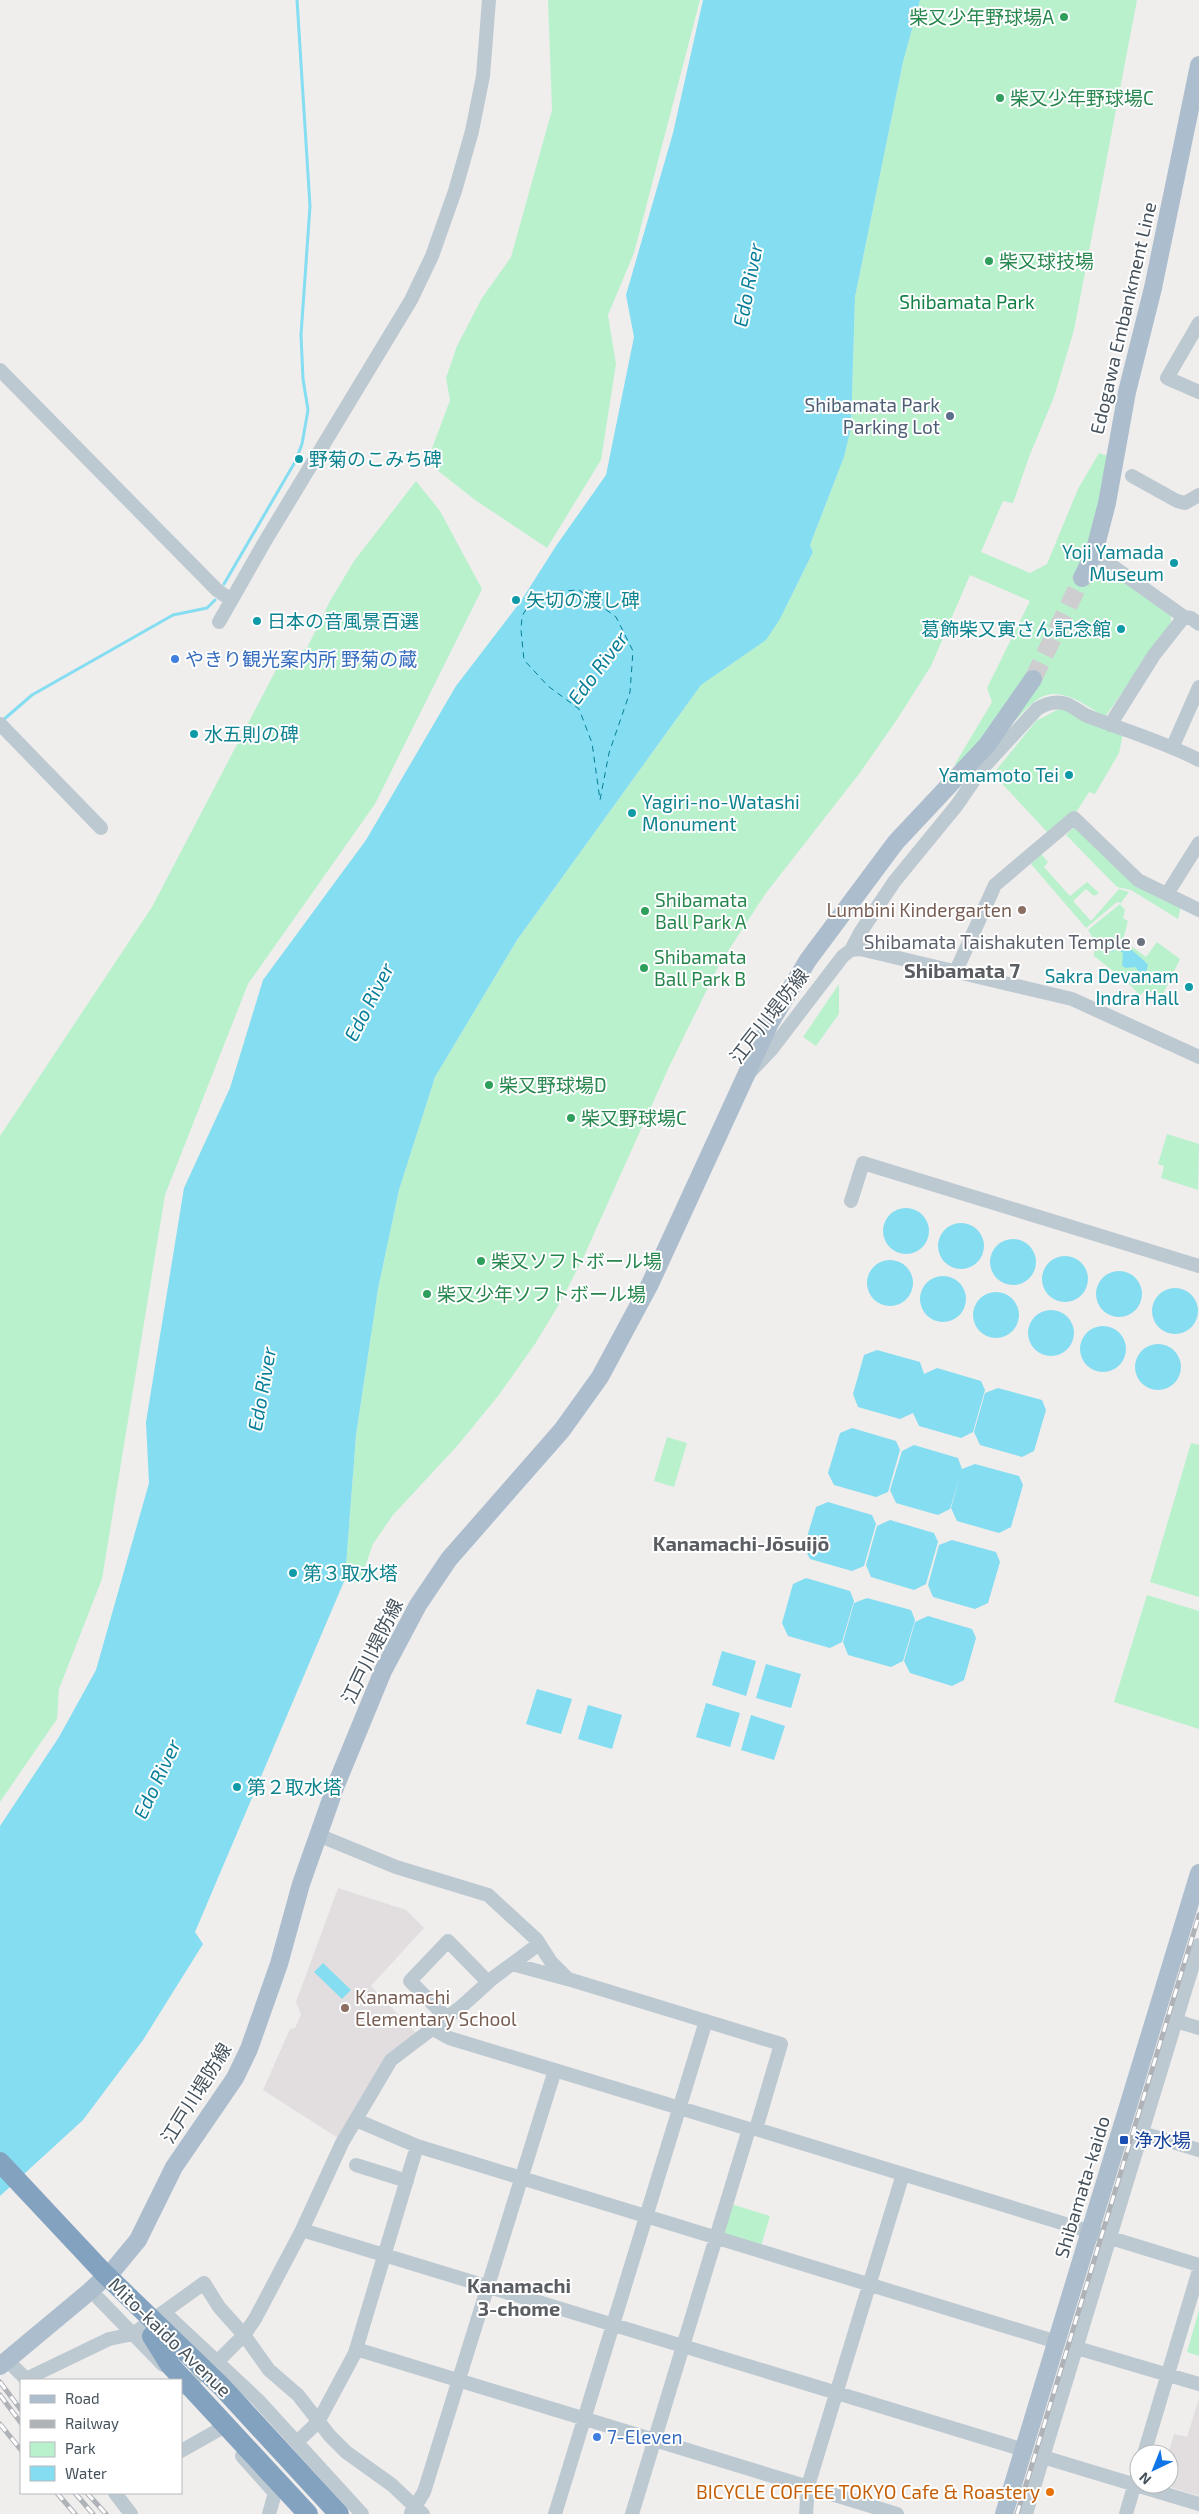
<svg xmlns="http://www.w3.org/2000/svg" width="1199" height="2514" font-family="'Exo 2','Noto Sans JP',sans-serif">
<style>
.education{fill:#e2dedf}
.green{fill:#b9f1cd}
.water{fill:#84ddf0}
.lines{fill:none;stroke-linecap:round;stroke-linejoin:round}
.stream{stroke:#84ddf0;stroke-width:3}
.ferry{stroke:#077e97;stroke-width:1;stroke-dasharray:6 5;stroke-linecap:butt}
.major-tunnel{stroke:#ceced0;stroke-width:18;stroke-dasharray:18 9;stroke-linecap:butt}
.minor{stroke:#bdc9d1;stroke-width:14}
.major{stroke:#acbece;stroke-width:18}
.highway{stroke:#83a2bf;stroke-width:20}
.rail-casing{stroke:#afb3b8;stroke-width:5}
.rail{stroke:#fff;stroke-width:3;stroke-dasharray:9;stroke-linecap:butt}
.leisure-dot{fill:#2e9e5b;stroke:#fff;stroke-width:2}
.service-dot{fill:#5c6f8a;stroke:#fff;stroke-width:2}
.culture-dot{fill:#0f9aa8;stroke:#fff;stroke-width:2}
.shop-dot{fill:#3f7fe0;stroke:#fff;stroke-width:2}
.education-dot{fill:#8d6e63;stroke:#fff;stroke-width:2}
.worship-dot{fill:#6b7280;stroke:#fff;stroke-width:2}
.transit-dot{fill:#1a4fb4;stroke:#fff;stroke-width:2}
.food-dot{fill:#e8710a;stroke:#fff;stroke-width:2}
.labels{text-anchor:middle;stroke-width:4;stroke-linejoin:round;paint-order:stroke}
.leisure-label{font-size:19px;fill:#27864d;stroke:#fff;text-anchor:start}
.park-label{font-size:19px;fill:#128146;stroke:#fff}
.street-label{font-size:19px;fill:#45525c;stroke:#fff}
.service-label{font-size:19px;fill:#4e5e75;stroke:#fff;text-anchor:end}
.culture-label{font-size:19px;fill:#0d838f;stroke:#fff;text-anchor:start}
.shop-label{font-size:19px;fill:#366cbe;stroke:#fff;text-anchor:start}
.education-label{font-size:19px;fill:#785e54;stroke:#fff;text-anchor:end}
.worship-label{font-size:19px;fill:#5b616d;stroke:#fff;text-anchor:end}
.transit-label{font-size:19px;fill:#164399;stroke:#fff;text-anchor:start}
.food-label{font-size:19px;fill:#c56008;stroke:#fff;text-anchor:end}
.water-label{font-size:20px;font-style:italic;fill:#077e97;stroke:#fff}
.neighbourhood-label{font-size:20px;font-weight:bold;fill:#5a5e63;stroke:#fff}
</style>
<rect width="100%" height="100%" fill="#f0eded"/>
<!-- education -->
<path class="education" d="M 338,1888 L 406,1910 L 424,1928 L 371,1986 L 416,2033 L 386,2055 L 338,2138 L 263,2090 L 290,2029 L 295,2028 L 301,2014 L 296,2002 Z
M 1199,2398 L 1199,2496 L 1160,2484 L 1169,2484 L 1168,2454 L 1174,2434 L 1187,2437 Z"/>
<!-- green -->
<path class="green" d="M 548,0 L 700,0 L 634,253 L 608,315 L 616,364 L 601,460 L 547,548 L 475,500 L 427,462 L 450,400 L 446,378 L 457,346 L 482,298 L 511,257 L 552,110 Z
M 920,0 L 1137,0 L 1074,330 L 1054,397 L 1029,457 L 1013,503 L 1003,501 L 981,552 L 1030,573 L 1047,564 L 1078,489 L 1099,453 L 1108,456 L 1088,580 L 1099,570 L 1107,570 L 1171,616 L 1171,623 L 1105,717 C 1088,707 1065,688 1044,696 C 1033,700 1022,714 1014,722 L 1040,679 L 1006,707 L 958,767 L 955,764 L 992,702 L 987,688 L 1030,601 L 970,575 L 931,666 L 896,721 L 859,774 L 766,893 L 719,965 L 669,1067 L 584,1256 L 561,1301 L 535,1344 L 498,1396 L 458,1445 L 393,1515 L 373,1544 L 359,1584 L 345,1579 L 356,1435 L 378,1289 L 399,1190 L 435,1077 L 517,940 L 701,685 L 766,640 L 780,619 L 813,552 L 810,545 L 844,457 L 851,428 L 855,297 L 903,62 Z
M 416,481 L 440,511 L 482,589 L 375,804 L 248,984 L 165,1195 L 102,1579 L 59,1689 L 57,1719 L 0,1802 L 0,1136 L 152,907 L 278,666 L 307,648 L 330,601 L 354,561 Z
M 1061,708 L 1123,734 L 1119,753 L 1095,794 L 1089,792 L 1077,811 L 1073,812 L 1049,834 L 993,774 L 1036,721 Z
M 1074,827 L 1181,906 L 1178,919 L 1131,890 L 1117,887 L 1066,835 Z
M 1041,854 L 1048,862 L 1044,867 L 1070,896 L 1087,882 L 1099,893 L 1094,896 L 1086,889 L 1073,901 L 1091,921 L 1119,889 L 1129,892 L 1121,903 L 1117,902 L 1086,928 L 1031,864 Z
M 1120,904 L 1125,910 L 1123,918 L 1128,921 L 1123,940 L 1146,957 L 1157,942 L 1180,959 L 1163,994 L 1145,991 L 1140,995 L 1127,982 L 1094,956 L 1094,940 L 1088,930 Z
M 839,984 L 839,1014 L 816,1046 L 803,1037 Z
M 1167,1134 L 1199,1144 L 1198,1190 L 1161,1178 L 1164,1166 L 1158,1164 Z
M 667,1437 L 687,1443 L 674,1487 L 654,1481 Z
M 1191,1443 L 1199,1445 L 1199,1597 L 1150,1582 Z
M 1147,1595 L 1199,1611 L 1199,1729 L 1114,1702 Z
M 728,2203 L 770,2216 L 761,2246 L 719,2234 Z
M 1199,2310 L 1199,2356 L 1187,2352 Z"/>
<!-- water -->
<path class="water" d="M 703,0 L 920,0 L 903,62 L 855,297 L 851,428 L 844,457 L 810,545 L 813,552 L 780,619 L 766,640 L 701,685 L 517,940 L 435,1077 L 399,1190 L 378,1289 L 356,1435 L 345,1579 L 195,1932 L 203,1944 L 143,2040 L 83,2120 L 0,2196 L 0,1826 L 59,1737 L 96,1670 L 149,1483 L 146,1422 L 184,1188 L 230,1088 L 263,980 L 366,840 L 456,686 L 521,601 L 556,546 L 606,475 L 634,337 L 626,295 L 673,133 Z
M 1114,939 C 1120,940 1145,960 1148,965 L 1146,972 L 1141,973 L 1135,967 L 1126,968 L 1122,966 L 1123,953 L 1117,948 L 1112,952 L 1107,943 Z
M883 1231a23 23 0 1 1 46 0a23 23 0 1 1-46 0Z
M938 1246a23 23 0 1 1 46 0a23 23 0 1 1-46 0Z
M990 1262a23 23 0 1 1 46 0a23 23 0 1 1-46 0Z
M1042 1279a23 23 0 1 1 46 0a23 23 0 1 1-46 0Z
M867 1283a23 23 0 1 1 46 0a23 23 0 1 1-46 0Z
M1096 1294a23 23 0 1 1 46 0a23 23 0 1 1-46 0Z
M920 1299a23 23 0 1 1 46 0a23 23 0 1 1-46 0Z
M1152 1311a23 23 0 1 1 46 0a23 23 0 1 1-46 0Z
M973 1315a23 23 0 1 1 46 0a23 23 0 1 1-46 0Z
M1028 1333a23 23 0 1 1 46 0a23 23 0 1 1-46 0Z
M1080 1349a23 23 0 1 1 46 0a23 23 0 1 1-46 0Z
M1135 1367a23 23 0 1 1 46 0a23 23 0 1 1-46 0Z
M 877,1350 L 920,1362 L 924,1374 L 937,1368 L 981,1381 L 985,1390 L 973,1432 L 961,1438 L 919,1426 L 913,1413 L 900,1419 L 858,1407 L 853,1394 L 864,1355 Z
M 998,1388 L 1042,1400 L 1046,1410 L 1034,1451 L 1022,1457 L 980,1445 L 974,1432 L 985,1393 Z
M 852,1428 L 896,1441 L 900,1450 L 888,1492 L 876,1497 L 834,1485 L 828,1473 L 840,1433 Z
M 914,1445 L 958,1458 L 962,1469 L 975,1464 L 1019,1476 L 1023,1485 L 1011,1527 L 999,1533 L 957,1521 L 951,1508 L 960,1476 L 950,1509 L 938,1515 L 896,1503 L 890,1490 L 902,1451 Z
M 828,1502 L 872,1515 L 876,1524 L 864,1566 L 852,1571 L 810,1559 L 804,1547 L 816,1507 Z
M 890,1520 L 934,1533 L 938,1542 L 926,1584 L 914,1590 L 871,1577 L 866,1565 L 877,1526 Z
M 952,1540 L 996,1552 L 1000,1562 L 988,1603 L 975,1609 L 933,1597 L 928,1585 L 939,1545 Z
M 806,1578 L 850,1591 L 854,1601 L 842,1642 L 830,1648 L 788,1636 L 782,1623 L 793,1584 Z
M 867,1598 L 911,1610 L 915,1620 L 903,1661 L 891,1667 L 848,1655 L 843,1642 L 854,1603 Z
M 928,1616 L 972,1629 L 976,1638 L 964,1680 L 952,1686 L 910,1673 L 904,1661 L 915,1622 Z
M 722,1651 L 756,1661 L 746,1696 L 712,1685 Z
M 766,1664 L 801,1674 L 791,1708 L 756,1698 Z
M 537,1689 L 572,1699 L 561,1734 L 526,1724 Z
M 706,1703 L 740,1713 L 730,1747 L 696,1737 Z
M 588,1705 L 622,1715 L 612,1749 L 578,1739 Z
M 751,1715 L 785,1726 L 774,1760 L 741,1750 Z
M 323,1963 L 351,1990 L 342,1999 L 314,1972 Z"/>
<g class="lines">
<!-- stream -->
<path class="stream" d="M 224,584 L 295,462 L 302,444 L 308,410 L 303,379 L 301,335 L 310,206 L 297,0
M 2,721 L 32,695 L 173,615 L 207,608 L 215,600"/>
<!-- ferry -->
<path class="ferry" d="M 579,590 L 616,617 L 633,651 L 630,692 L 609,753 L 600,800 L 592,743 L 579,709 L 548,686 L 524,660 L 521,630 L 522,616 L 527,608 L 547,592 Z"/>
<!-- major-tunnel -->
<path class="major-tunnel" d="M 1033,679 L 1082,578"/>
<!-- minor -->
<path class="minor" d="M 1199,323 L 1167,378 L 1199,392
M 0,370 L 217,590 L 231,600
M 1132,476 L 1177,501 L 1185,503 L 1199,495
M 1094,553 L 1184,617 L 1154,655 L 1110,725
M 1184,617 L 1191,618 L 1199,624
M 219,622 L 264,543 L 411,300 L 432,256 L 455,191 L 472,131 L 483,76 L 489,0
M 0,724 L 101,828
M 1173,746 L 1199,687
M 1167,894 L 1199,843
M 851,950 L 860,933 L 894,882 L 957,805 L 981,770 L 1037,709 C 1045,704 1053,701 1063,703 C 1073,705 1081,714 1090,717 C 1127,731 1164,742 1199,760
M 956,971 L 995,885 L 1074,818 L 1138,880 L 1199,910
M 751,1071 L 771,1050 L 843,956 L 851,950 L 860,949 L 1072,999 L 1199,1057
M 851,1201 L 863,1163 L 1199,1266
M 318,1835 L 396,1867 L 488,1895 L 537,1940 L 551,1962 L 568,1979 L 781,2044 L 756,2129
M 1199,1945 L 1043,2457 L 1199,2504
M 512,1964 L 567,1979
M 447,2018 L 410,1981 L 448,1941 L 488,1982
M 1176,2021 L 1199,2028
M 433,2029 L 449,2038 L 749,2129 L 756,2129 L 1199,2265
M 356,2120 L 417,2146 L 1057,2342
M 1142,2133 L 1199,2150
M 356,2165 L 407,2181
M 302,2230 L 1024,2450
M 99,2299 L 163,2365
M 164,2312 L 258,2400 L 362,2514
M 1077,2348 L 1199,2384
M 356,2349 L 897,2514
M 8,2361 L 27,2380
M 26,2379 L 109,2339 L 133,2334 L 204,2283 L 219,2307 L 244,2335 L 269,2370 L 298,2395 L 330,2436 L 346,2452 L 392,2485 L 423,2514
M 181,2388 L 218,2361 L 244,2335 L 255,2319 L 302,2230 L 342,2143 L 391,2060 L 462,2006 L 493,1978 L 539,1944
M 297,2442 L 318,2422 L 355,2353 L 417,2146
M 181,2451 L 220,2429
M 1144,2454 L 1199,2270
M 242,2456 L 275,2493 L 269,2514
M 115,2493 L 131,2514
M 411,2513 L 424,2492 L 555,2070
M 555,2514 L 706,2021
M 632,2514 L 749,2129
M 806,2514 L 808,2486 L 903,2174
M 1026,2514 L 1043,2457
M 1126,2514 L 1139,2469"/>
<!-- major -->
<path class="major" d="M 1082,578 L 1094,553 L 1107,503 L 1127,392 L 1153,288 L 1199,65
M 0,2366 L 90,2291 L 114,2269 L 138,2240 L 174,2167 L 235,2078 L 249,2049 L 279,1964 L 301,1884 L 336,1785 L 383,1671 L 418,1605 L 449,1559 L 562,1430 L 600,1377 L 650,1284 L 770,1023 L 808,960 L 896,842 L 987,745 L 1033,679
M 1004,2514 L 1199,1873"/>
<!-- highway -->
<path class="highway" d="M 0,2162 L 103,2272 L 222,2387 L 339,2514
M 152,2336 L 170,2365 L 308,2514"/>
<!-- rail casing -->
<g class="rail-casing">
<path id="rail" d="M 0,2382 L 21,2410
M 0,2395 L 21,2423
M 0,2424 L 21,2450
M 57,2493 L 75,2514
M 75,2493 L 93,2514
M 87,2493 L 106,2514
M 1017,2514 L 1199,1915"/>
</g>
<!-- rail -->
<use href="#rail" class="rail"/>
</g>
<!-- markers -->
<g class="leisure-dot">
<circle cx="1064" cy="17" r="5"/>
<circle cx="1000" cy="98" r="5"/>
<circle cx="989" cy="261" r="5"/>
<circle cx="645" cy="911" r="5"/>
<circle cx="644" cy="968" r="5"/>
<circle cx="489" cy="1085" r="5"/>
<circle cx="571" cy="1118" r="5"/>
<circle cx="481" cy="1261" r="5"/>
<circle cx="427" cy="1294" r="5"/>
</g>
<circle class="service-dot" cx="950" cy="416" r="5"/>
<g class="culture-dot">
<circle cx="299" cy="459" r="5"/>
<circle cx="1174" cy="563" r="5"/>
<circle cx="516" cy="600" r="5"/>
<circle cx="257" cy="621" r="5"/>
<circle cx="1121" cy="629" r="5"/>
<circle cx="194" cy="734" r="5"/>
<circle cx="1069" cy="775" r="5"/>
<circle cx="632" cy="813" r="5"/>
<circle cx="1189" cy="987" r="5"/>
<circle cx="293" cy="1573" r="5"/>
<circle cx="237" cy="1787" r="5"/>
</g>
<g class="shop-dot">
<circle cx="175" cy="659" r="5"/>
<circle cx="597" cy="2437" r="5"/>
</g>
<g class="education-dot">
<circle cx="1022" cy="910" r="5"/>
<circle cx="345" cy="2008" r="5"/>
</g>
<circle class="worship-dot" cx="1141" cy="942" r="5"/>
<rect class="transit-dot" x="1119" y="2135" width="10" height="10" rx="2.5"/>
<circle class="food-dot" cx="1050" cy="2492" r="5"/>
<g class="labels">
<!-- leisure labels -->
<g class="leisure-label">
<text x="1054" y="24" text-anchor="end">柴又少年野球場A</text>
<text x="1010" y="105">柴又少年野球場C</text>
<text x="999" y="268">柴又球技場</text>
<text x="655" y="907">Shibamata<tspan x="655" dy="22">Ball Park A</tspan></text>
<text x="654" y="964">Shibamata<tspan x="654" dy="22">Ball Park B</tspan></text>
<text x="499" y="1092">柴又野球場D</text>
<text x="581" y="1125">柴又野球場C</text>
<text x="491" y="1268">柴又ソフトボール場</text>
<text x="437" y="1301">柴又少年ソフトボール場</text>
</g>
<!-- park labels -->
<g class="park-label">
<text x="967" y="309">Shibamata Park</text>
</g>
<!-- street labels -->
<g class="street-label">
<text transform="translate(1123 318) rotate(-77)" y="7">Edogawa Embankment Line</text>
<text transform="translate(769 1016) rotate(-52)" y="7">江戸川堤防線</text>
<text transform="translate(372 1651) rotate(-64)" y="7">江戸川堤防線</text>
<text transform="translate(196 2093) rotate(-58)" y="7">江戸川堤防線</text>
<text transform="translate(1082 2187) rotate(-73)" y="7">Shibamata-kaido</text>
<text transform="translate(170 2337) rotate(44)" y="7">Mito-kaido Avenue</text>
</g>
<!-- service labels -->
<g class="service-label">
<text x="940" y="412">Shibamata Park<tspan x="940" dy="22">Parking Lot</tspan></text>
</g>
<!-- culture labels -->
<g class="culture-label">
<text x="309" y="466">野菊のこみち碑</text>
<text x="1164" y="559" text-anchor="end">Yoji Yamada<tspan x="1164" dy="22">Museum</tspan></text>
<text x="526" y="607">矢切の渡し碑</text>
<text x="267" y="628">日本の音風景百選</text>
<text x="1111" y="636" text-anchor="end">葛飾柴又寅さん記念館</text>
<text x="204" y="741">水五則の碑</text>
<text x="1059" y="782" text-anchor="end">Yamamoto Tei</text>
<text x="642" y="809">Yagiri-no-Watashi<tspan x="642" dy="22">Monument</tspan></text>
<text x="1179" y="983" text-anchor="end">Sakra Devanam<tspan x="1179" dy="22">Indra Hall</tspan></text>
<text x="303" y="1580">第３取水塔</text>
<text x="247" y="1794">第２取水塔</text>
</g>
<!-- shop labels -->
<g class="shop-label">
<text x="185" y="666">やきり観光案内所 野菊の蔵</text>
<text x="607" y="2444">7-Eleven</text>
</g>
<!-- education labels -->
<g class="education-label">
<text x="1012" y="917">Lumbini Kindergarten</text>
<text x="355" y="2004" text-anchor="start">Kanamachi<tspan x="355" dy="22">Elementary School</tspan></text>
</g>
<!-- worship labels -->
<g class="worship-label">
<text x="1131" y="949">Shibamata Taishakuten Temple</text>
</g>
<!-- transit labels -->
<g class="transit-label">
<text x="1134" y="2147">浄水場</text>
</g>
<!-- food labels -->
<g class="food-label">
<text x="1040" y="2499">BICYCLE COFFEE TOKYO Cafe &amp; Roastery</text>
</g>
<!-- water labels -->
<g class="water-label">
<text transform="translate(748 285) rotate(-79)" y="7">Edo River</text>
<text transform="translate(598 668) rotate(-53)" y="7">Edo River</text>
<text transform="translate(369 1002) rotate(-63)" y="7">Edo River</text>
<text transform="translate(262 1389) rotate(-80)" y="7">Edo River</text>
<text transform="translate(157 1779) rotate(-65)" y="7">Edo River</text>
</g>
<!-- neighbourhood labels -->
<g class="neighbourhood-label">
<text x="962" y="978">Shibamata 7</text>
<text x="741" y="1551">Kanamachi-Jōsuijō</text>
<text x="519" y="2293">Kanamachi<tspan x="519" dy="23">3-chome</tspan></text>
</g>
</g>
<!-- legend -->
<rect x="20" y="2379" width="162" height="115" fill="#ffffff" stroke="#b5babe"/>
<rect x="30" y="2395" width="25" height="8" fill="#acbece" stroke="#b5babe"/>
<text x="65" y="2404" font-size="15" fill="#45525c">Road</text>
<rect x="30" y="2420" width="25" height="8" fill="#afb3b8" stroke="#b5babe"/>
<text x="65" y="2429" font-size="15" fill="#45525c">Railway</text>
<rect x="30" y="2442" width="25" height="15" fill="#b9f1cd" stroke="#b5babe"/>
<text x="65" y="2454" font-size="15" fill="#45525c">Park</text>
<rect x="30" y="2466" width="25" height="15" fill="#84ddf0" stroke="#b5babe"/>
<text x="65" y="2479" font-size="15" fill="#45525c">Water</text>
<!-- north arrow -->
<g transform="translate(1154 2469) rotate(223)"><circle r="24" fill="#ffffff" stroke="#b5babe"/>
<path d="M0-4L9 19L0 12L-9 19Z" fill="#1076e8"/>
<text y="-8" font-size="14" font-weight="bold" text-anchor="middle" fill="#45525c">N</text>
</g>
</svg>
